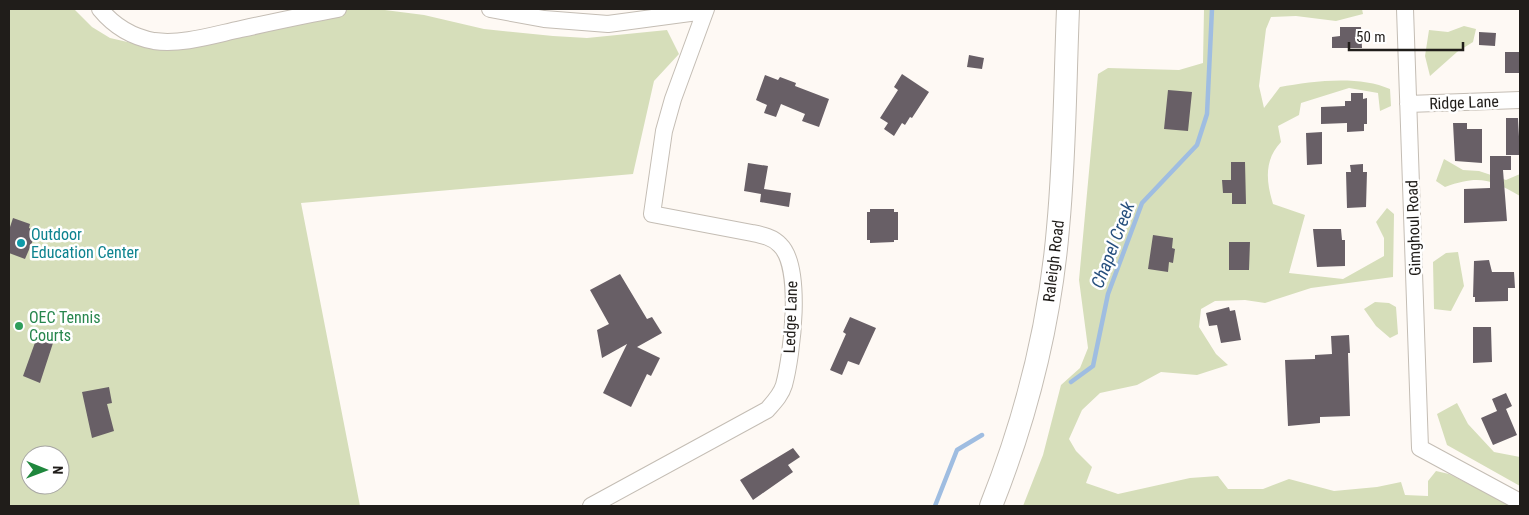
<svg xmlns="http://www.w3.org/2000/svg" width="1529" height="515" font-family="'Roboto Condensed',sans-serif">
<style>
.green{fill:#d6deba;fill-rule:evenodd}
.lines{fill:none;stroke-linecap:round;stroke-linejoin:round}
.stream{stroke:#9fbde1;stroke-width:4.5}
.building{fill:#685f66}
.street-casing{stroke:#c4bdb4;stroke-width:18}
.secondary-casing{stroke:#c4bdb4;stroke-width:24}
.street{stroke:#fff;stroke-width:16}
.secondary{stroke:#fff;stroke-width:22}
.culture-dot{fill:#0f9aa8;stroke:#fff;stroke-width:2}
.leisure-dot{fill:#2e9e5b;stroke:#fff;stroke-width:2}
.labels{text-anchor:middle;stroke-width:5;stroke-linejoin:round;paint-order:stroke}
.street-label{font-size:16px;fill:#201d1a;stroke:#fff}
.culture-label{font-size:16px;fill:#0d838f;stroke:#fff;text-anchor:start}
.leisure-label{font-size:16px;fill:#27864d;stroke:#fff;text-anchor:start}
.water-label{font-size:18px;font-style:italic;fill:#27507e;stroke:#fff}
</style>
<rect width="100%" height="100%" fill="#fef9f4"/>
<!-- green -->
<path class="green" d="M 9,9 L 74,9 L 92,27 L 110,38 L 145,46 L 346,9 L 377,9 L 424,15 L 484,29 L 553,36 L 587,38 L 667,30 L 679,54 L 654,81 L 633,174 L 301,203 L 360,506 L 9,506 ZM 30,455 L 60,455 L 60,485 L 30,485 Z
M 1204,9 L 1362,9 L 1363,14 L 1336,21 L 1296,16 L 1271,17 L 1266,29 L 1259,86 L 1264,108 L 1280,87 C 1312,81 1359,75 1390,89 L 1391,106 L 1380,111 L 1378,93 L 1349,88 L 1301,103 L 1299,115 L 1278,126 L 1281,142 C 1264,160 1266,181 1273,204 L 1305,215 L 1289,273 L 1343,279 L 1384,256 L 1384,238 L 1376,222 L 1387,208 L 1394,214 L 1393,277 L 1311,288 L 1265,303 L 1245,300 L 1215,301 L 1201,309 L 1199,327 L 1216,354 L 1228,365 L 1197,375 L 1161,372 L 1137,385 L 1100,393 L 1082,410 L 1069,439 L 1076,451 L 1092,467 L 1086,483 L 1118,494 L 1190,478 L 1218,476 L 1228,489 L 1263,489 L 1289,479 L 1334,491 L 1377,487 L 1401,482 L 1405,495 L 1428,496 L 1428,481 L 1436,471 L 1449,474 L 1513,506 L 1023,506 L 1043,455 L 1061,385 L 1080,368 L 1088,348 L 1079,280 L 1098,74 L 1108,68 L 1179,70 L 1203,63 Z
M 1464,26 L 1476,29 L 1473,42 L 1457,52 L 1430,76 L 1425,56 L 1429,30 L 1448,32 Z
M 1444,159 L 1463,170 L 1479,171 L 1506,180 L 1520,174 L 1520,196 C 1490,179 1479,175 1445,187 L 1436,181 Z
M 1458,252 L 1464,286 L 1451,311 L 1434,309 L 1433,262 L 1446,253 Z
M 1375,302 L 1389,303 L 1396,307 L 1398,334 L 1390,338 L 1376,326 L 1364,309 Z
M 1457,403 L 1468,424 L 1494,452 L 1520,457 L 1520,486 L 1447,445 L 1437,414 Z"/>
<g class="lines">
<!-- stream -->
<path class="stream" d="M 1071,382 L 1093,366 L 1108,294 L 1142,203 L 1197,145 L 1207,114 L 1212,9
M 935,506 L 957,450 L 982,435"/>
</g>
<!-- building -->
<path class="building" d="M 1340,27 L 1361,27 L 1362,48 L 1332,48 L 1332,37 L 1340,36 Z
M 1479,32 L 1496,33 L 1495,46 L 1479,45 Z
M 1505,52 L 1520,52 L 1520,73 L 1505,73 Z
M 969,55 L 984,58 L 982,69 L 967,67 Z
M 902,74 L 929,92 L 912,118 L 910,117 L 905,125 L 902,123 L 894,136 L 884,129 L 888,123 L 880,118 L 898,90 L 894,87 Z
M 765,75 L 778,80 L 780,77 L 796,83 L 795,86 L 829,99 L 819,127 L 802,121 L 805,114 L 781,104 L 776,117 L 764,113 L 767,105 L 756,100 Z
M 1168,90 L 1192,92 L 1188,131 L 1164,129 Z
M 1351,93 L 1363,93 L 1363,99 L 1367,98 L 1367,124 L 1364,124 L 1364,131 L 1347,132 L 1347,123 L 1321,124 L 1321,107 L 1345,106 L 1345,101 L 1351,101 Z
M 1506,118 L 1518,118 L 1520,155 L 1506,155 Z
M 1453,123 L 1467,123 L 1467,129 L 1482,129 L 1482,163 L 1455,161 Z
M 1322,132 L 1322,164 L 1307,165 L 1306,133 Z
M 1490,156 L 1511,156 L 1511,170 L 1503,170 L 1507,221 L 1464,223 L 1464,189 L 1490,188 Z
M 1231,162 L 1245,162 L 1246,204 L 1232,204 L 1232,193 L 1223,193 L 1222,180 L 1231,180 Z
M 748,163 L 768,166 L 764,189 L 791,193 L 789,207 L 760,202 L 761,194 L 744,191 Z
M 1363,164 L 1363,172 L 1367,172 L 1366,207 L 1347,208 L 1346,172 L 1351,172 L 1350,165 Z
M 870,209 L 894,209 L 894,212 L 898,212 L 898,240 L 894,240 L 894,242 L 870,243 L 870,240 L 867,240 L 867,212 L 870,212 Z
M 13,218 L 30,224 L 29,228 L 37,231 L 25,259 L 9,253 L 9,230 Z
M 1313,229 L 1341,229 L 1342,240 L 1345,240 L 1345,266 L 1317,267 Z
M 1153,235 L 1173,238 L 1172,248 L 1175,249 L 1173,263 L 1169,262 L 1168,272 L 1148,269 Z
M 1229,242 L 1250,242 L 1249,270 L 1229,270 Z
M 1489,260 L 1492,272 L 1514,272 L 1515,288 L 1508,288 L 1508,301 L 1475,302 L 1475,297 L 1473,297 L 1474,261 Z
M 620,274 L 647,319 L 652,317 L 662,333 L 637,347 L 660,358 L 651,376 L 647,374 L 631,407 L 603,393 L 627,344 L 602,358 L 597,330 L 609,324 L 590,290 Z
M 1229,307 L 1230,311 L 1235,310 L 1241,340 L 1221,343 L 1217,325 L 1209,326 L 1206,313 Z
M 850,317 L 876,328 L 859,365 L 848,361 L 842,375 L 830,370 L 846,334 L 843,332 Z
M 1473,327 L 1491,327 L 1492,362 L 1473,363 Z
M 1349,335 L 1350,353 L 1348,353 L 1350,416 L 1320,417 L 1320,423 L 1288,426 L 1285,360 L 1315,359 L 1315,355 L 1332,354 L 1331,336 Z
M 37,337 L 53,343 L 40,383 L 23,376 Z
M 109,387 L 112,403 L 107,404 L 114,431 L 92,438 L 82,392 Z
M 1506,393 L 1512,406 L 1506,409 L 1517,435 L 1493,445 L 1481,418 L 1497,411 L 1492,399 Z
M 793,448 L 800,457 L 788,465 L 793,472 L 753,500 L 740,480 Z"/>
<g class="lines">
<!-- street casing -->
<g class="street-casing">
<path id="street" d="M 100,9 C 114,26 132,37 154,41 C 182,45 213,35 241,29 C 273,22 305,15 338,9
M 490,9 L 544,19 L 608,24 L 705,11
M 1405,9 L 1420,448 L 1520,502
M 1408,104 L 1520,100
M 591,506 L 767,410 C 774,402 781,395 784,385 C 792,355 803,267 780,245 C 773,237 762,235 752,233 L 652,214 L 664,131 L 673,99 L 706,9"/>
</g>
<!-- secondary casing -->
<g class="secondary-casing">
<path id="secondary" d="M 991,506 C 1026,418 1050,323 1058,228 C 1065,155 1065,81 1068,9"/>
</g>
<!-- street -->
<use href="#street" class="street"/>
<!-- secondary -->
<use href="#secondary" class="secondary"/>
</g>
<!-- markers -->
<circle class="culture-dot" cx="21" cy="243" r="5"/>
<circle class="leisure-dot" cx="19" cy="326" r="5"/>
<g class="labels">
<!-- street labels -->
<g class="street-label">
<text transform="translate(1464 102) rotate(-2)" y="6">Ridge Lane</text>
<text transform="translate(1413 228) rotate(-92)" y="6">Gimghoul Road</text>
<text transform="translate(1053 261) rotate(-83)" y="6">Raleigh Road</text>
<text transform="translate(790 317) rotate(-88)" y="6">Ledge Lane</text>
</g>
<!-- culture labels -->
<g class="culture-label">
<text x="31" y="240">Outdoor<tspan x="31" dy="18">Education Center</tspan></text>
</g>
<!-- leisure labels -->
<g class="leisure-label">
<text x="29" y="323">OEC Tennis<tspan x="29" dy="18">Courts</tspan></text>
</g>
<!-- water labels -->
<g class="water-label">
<text transform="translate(1113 245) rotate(-69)" y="6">Chapel Creek</text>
</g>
</g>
<!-- border -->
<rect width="1529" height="515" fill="none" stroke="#201d1a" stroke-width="20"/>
<!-- north arrow -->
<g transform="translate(45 470) rotate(91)"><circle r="24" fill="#ffffff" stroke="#a6a5a3"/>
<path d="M0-4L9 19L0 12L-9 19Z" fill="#1f873d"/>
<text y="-8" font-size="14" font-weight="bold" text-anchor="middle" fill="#201d1a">N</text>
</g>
<!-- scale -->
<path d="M1349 42v8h114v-8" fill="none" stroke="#201d1a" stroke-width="2.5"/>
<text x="1356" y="42" font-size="15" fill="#201d1a" stroke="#ffffff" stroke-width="4" paint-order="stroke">50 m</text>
</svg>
